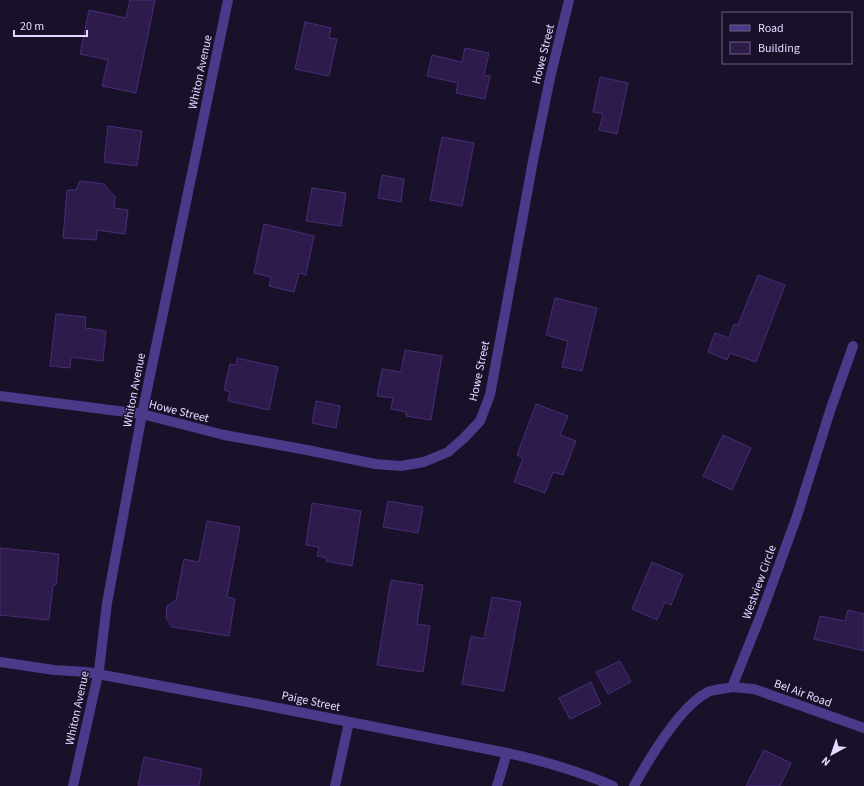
<svg xmlns="http://www.w3.org/2000/svg" width="864" height="786" font-family="'Source Sans 3',sans-serif">
<style>
.building{fill:#2d1b4b;stroke:#492c78}
.lines{fill:none;stroke-linecap:round;stroke-linejoin:round}
.minor{stroke:#4b398a;stroke-width:10}
.labels{text-anchor:middle;stroke-width:3;stroke-linejoin:round;paint-order:stroke}
.street-label{font-size:12px;fill:#e4d8ff;stroke:#19102a}
</style>
<rect width="100%" height="100%" fill="#19102a"/>
<!-- building -->
<path class="building" d="M 130,0 L 155,0 L 136,93 L 102,86 L 108,60 L 80,54 L 89,10 L 126,18 Z
M 305,22 L 331,28 L 329,38 L 337,39 L 329,76 L 295,69 Z
M 465,48 L 489,53 L 484,75 L 490,76 L 485,99 L 456,93 L 458,83 L 427,76 L 432,55 L 462,62 Z
M 600,77 L 628,83 L 617,134 L 599,130 L 603,114 L 593,112 Z
M 108,126 L 142,131 L 137,166 L 104,162 Z
M 442,137 L 474,143 L 462,206 L 430,200 Z
M 382,175 L 404,179 L 401,202 L 378,198 Z
M 80,181 L 104,184 L 115,197 L 114,208 L 128,210 L 125,234 L 97,230 L 96,240 L 63,238 L 67,190 L 76,190 Z
M 312,188 L 346,193 L 341,226 L 306,221 Z
M 264,224 L 314,236 L 306,275 L 299,273 L 294,292 L 269,286 L 271,277 L 254,273 Z
M 758,275 L 785,285 L 756,362 L 730,353 L 727,360 L 708,352 L 715,333 L 729,338 L 734,324 L 738,325 Z
M 555,298 L 597,308 L 582,371 L 562,367 L 568,341 L 546,335 Z
M 56,314 L 86,317 L 85,328 L 106,331 L 103,361 L 71,357 L 70,368 L 50,366 Z
M 405,350 L 442,356 L 431,420 L 406,416 L 406,412 L 391,409 L 393,398 L 377,396 L 382,369 L 401,372 Z
M 237,358 L 278,367 L 269,410 L 228,401 L 230,392 L 224,390 L 230,364 L 236,365 Z
M 316,401 L 340,406 L 336,428 L 312,423 Z
M 536,404 L 568,416 L 560,435 L 576,441 L 563,475 L 553,472 L 545,493 L 514,482 L 523,458 L 517,455 Z
M 723,435 L 751,448 L 732,490 L 703,476 Z
M 388,501 L 423,507 L 418,533 L 383,527 Z
M 312,503 L 361,511 L 352,566 L 326,561 L 327,558 L 317,556 L 319,547 L 306,545 Z
M 207,521 L 240,527 L 227,597 L 235,599 L 229,636 L 172,627 L 166,618 L 167,606 L 176,600 L 184,559 L 199,562 Z
M 0,548 L 59,554 L 56,585 L 53,585 L 49,620 L 0,615 Z
M 652,562 L 683,575 L 671,605 L 665,602 L 657,620 L 632,609 Z
M 391,580 L 423,585 L 417,624 L 430,626 L 423,672 L 377,665 Z
M 492,597 L 521,602 L 504,691 L 462,684 L 471,636 L 484,639 Z
M 848,610 L 864,614 L 864,651 L 814,639 L 820,616 L 845,621 Z
M 620,661 L 631,682 L 608,694 L 596,672 Z
M 591,682 L 601,704 L 570,719 L 559,698 Z
M 764,750 L 791,763 L 780,786 L 746,786 Z
M 144,757 L 202,769 L 199,786 L 138,786 Z"/>
<g class="lines">
<!-- minor -->
<path class="minor" d="M 0,396 L 142,414 L 224,435 L 307,450 L 375,464 L 401,466 L 424,462 L 448,452 L 464,438 L 480,421 L 490,395 L 533,161 L 550,78 L 569,0
M 0,662 L 54,670 L 87,672 L 258,704 L 507,753 C 543,761 579,771 613,786
M 732,687 L 754,689 L 864,728
M 73,786 L 99,670 L 107,603 L 142,414 L 228,0
M 335,786 L 349,722
M 497,786 L 507,753
M 634,786 C 649,759 680,706 708,692 C 715,689 725,689 732,687 L 762,612 L 797,516 L 830,411 L 853,346"/>
</g>
<g class="labels">
<!-- street labels -->
<g class="street-label">
<text transform="translate(543 54) rotate(-76)" y="4">Howe Street</text>
<text transform="translate(200 72) rotate(-78)" y="4">Whiton Avenue</text>
<text transform="translate(479 371) rotate(-78)" y="4">Howe Street</text>
<text transform="translate(134 390) rotate(-79)" y="4">Whiton Avenue</text>
<text transform="translate(179 411) rotate(14)" y="4">Howe Street</text>
<text transform="translate(759 582) rotate(-70)" y="4">Westview Circle</text>
<text transform="translate(803 693) rotate(20)" y="4">Bel Air Road</text>
<text transform="translate(311 701) rotate(12)" y="4">Paige Street</text>
<text transform="translate(77 708) rotate(-78)" y="4">Whiton Avenue</text>
</g>
</g>
<!-- legend -->
<rect x="722" y="12" width="130" height="52" fill="#19102a" stroke="#6a607f"/>
<rect x="730" y="25" width="20" height="6" fill="#4b398a" stroke="#6a607f"/>
<text x="758" y="32" font-size="12" fill="#e4d8ff">Road</text>
<rect x="730" y="42" width="20" height="12" fill="#2d1b4b" stroke="#6a607f"/>
<text x="758" y="52" font-size="12" fill="#e4d8ff">Building</text>
<!-- north arrow -->
<g transform="translate(832 754) rotate(220)" stroke="#19102a" stroke-width="3" paint-order="stroke">
<path d="M0-3L7 15L0 10L-7 15Z" fill="#e4d8ff"/>
<text y="-6" font-size="11" font-weight="bold" text-anchor="middle" fill="#e4d8ff">N</text>
</g>
<!-- scale -->
<path d="M14 30v6h73v-6" fill="none" stroke="#e4d8ff" stroke-width="2"/>
<text x="20" y="30" font-size="12" fill="#e4d8ff" stroke="#19102a" stroke-width="3" paint-order="stroke">20 m</text>
</svg>
